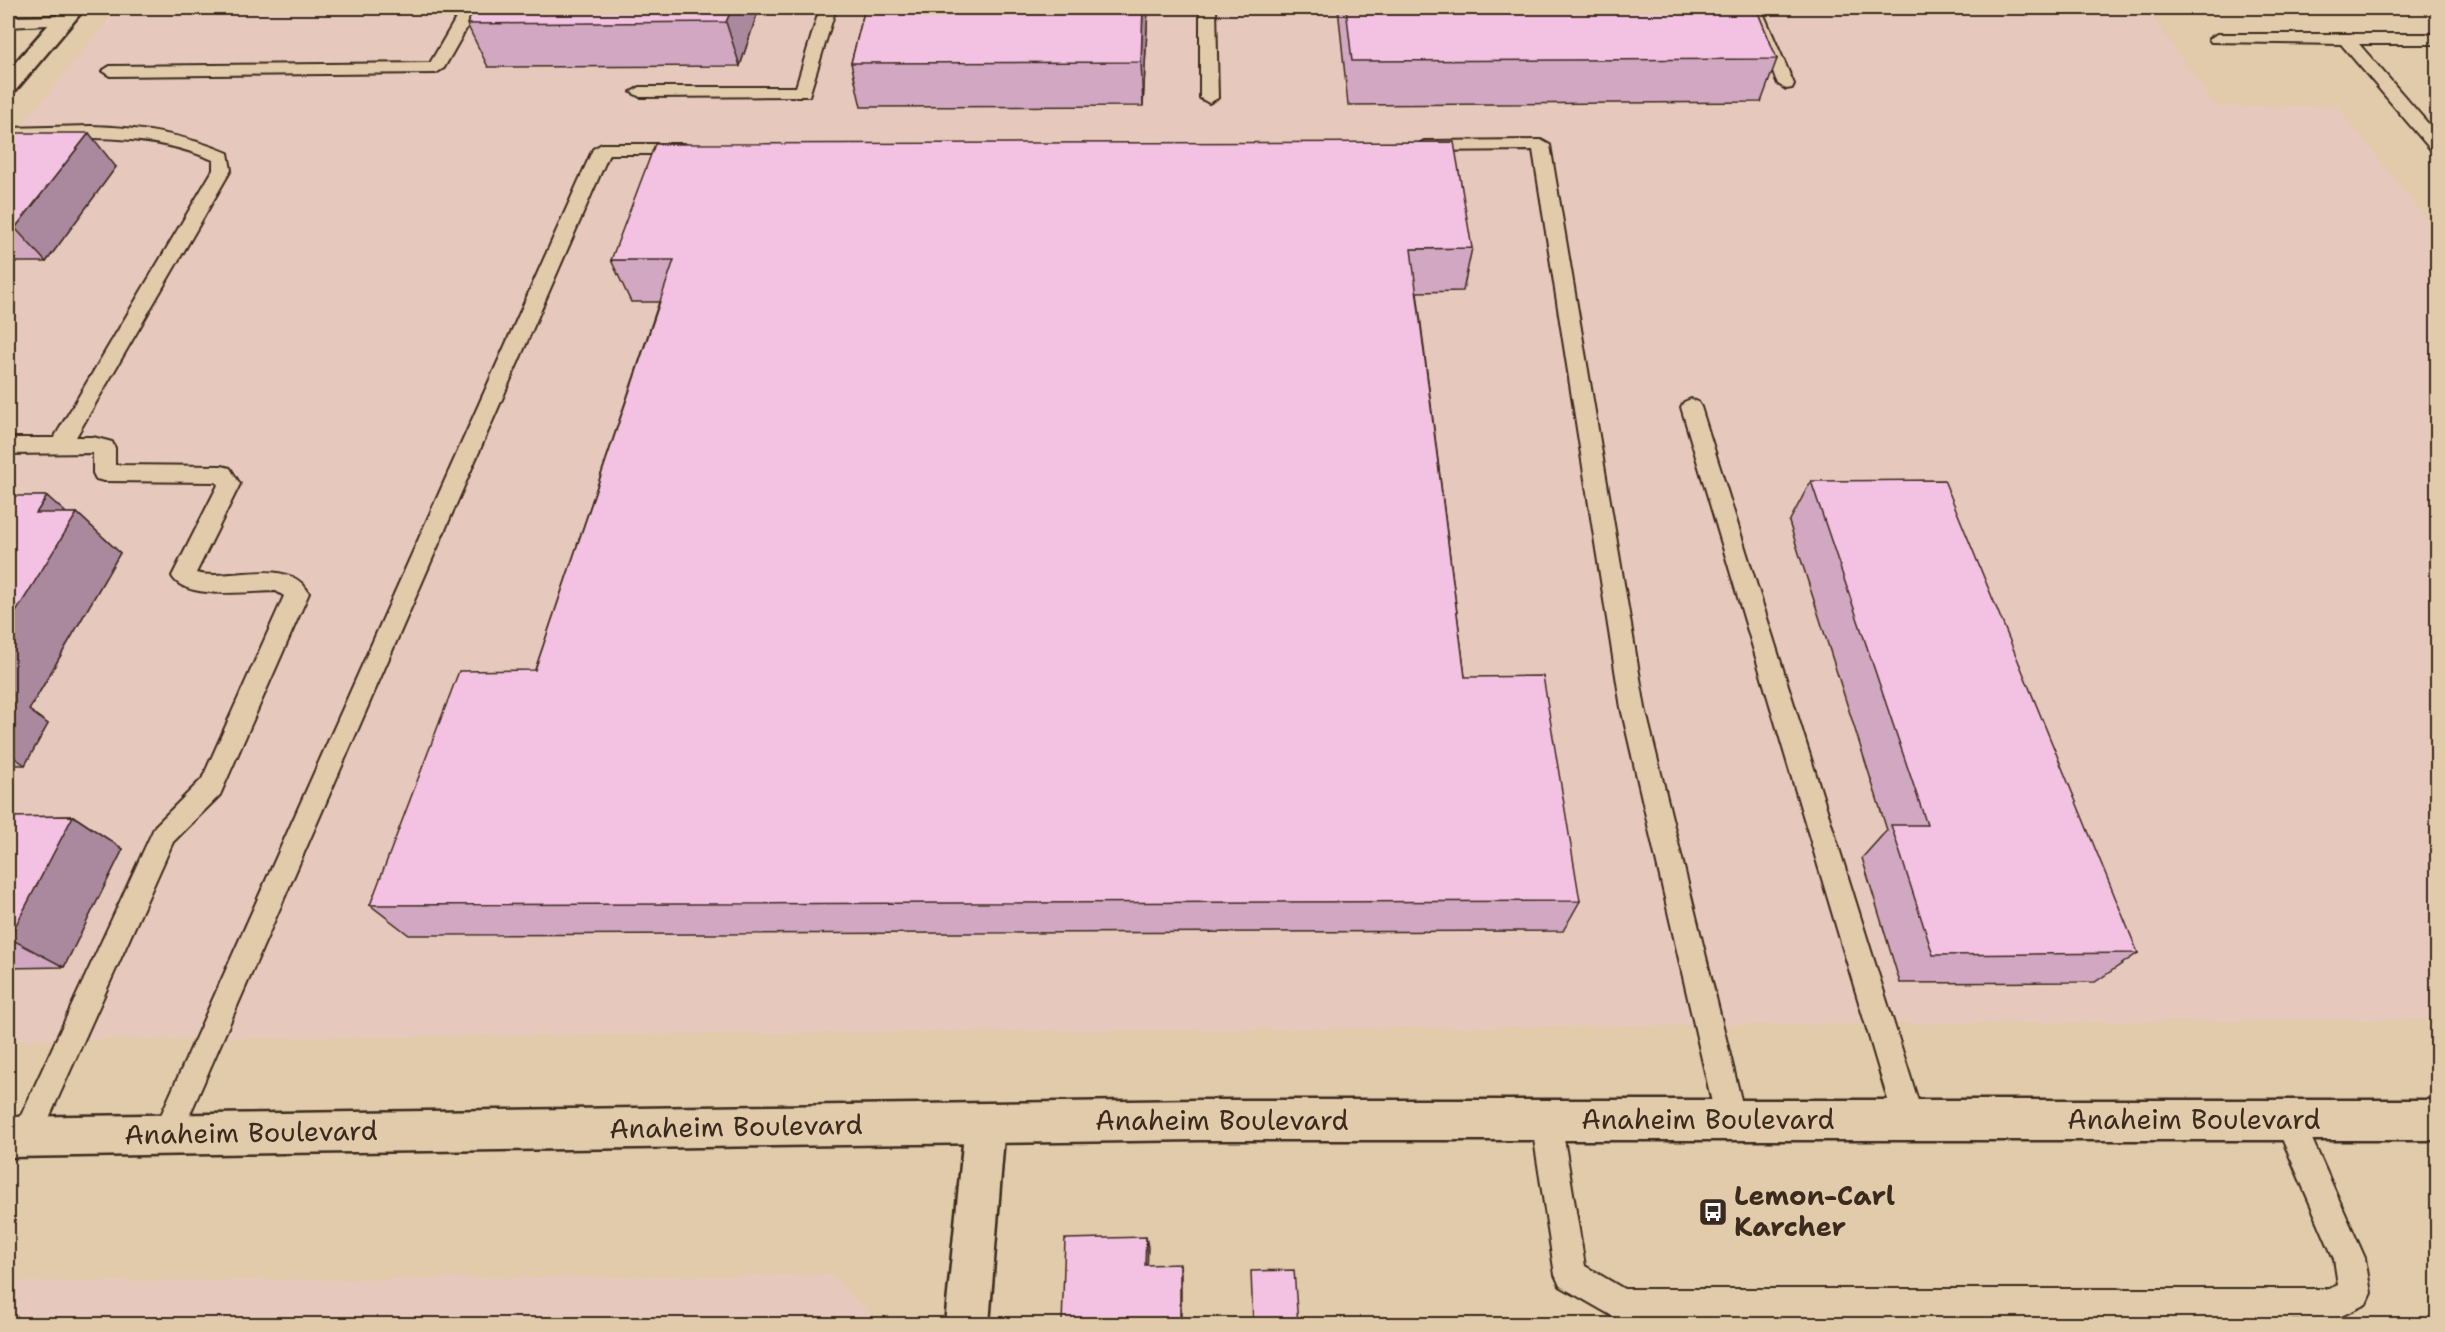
<svg xmlns="http://www.w3.org/2000/svg" width="2445" height="1332" font-family="'Shantell Sans',sans-serif">
<style>
.built{fill:#e7c8bc}
.lines{fill:none;stroke-linecap:round;stroke-linejoin:round}
.service-casing{stroke:#3b2a1e;stroke-width:4}
.minor-casing{stroke:#3b2a1e;stroke-width:5}
.tertiary-casing{stroke:#3b2a1e;stroke-width:5}
.service{fill:#e2cbab;fill-rule:evenodd}
.minor{fill:#e2cbab;fill-rule:evenodd}
.tertiary{fill:#e2cbab;fill-rule:evenodd}
.wall{fill:#d1a7c2;stroke:#3b2a1e;stroke-width:1.5}
.shaded-wall{fill:#aa889e;stroke:#3b2a1e;stroke-width:1.5}
.building{fill:#f3c2e2;stroke:#3b2a1e;stroke-width:1.5}
.labels{text-anchor:middle;stroke-width:6;stroke-linejoin:round;paint-order:stroke}
.near-street-label{font-size:27px;fill:#3b2a1e;stroke:#e2cbab}
.near-poi-label{font-size:27px;font-weight:bold;fill:#3b2a1e;stroke:#e2cbab;text-anchor:start}
</style>
<rect width="100%" height="100%" fill="#e2cbab"/>
<filter id="ink" filterUnits="userSpaceOnUse"><feTurbulence type="fractalNoise" baseFrequency=".0167" numOctaves="2"/><feDisplacementMap in="SourceGraphic" scale="12" xChannelSelector="R" yChannelSelector="G"/><feConvolveMatrix kernelMatrix="1 2 1 2 8 2 1 2 1" color-interpolation-filters="sRGB"/></filter>
<g filter="url(#ink)">
<!-- built -->
<path class="built" d="M 118,8 L 2146,8 L 2216,107 L 2337,106 L 2437,233 L 2437,1019 L 8,1040 L 8,142 Z
M 832,1275 L 872,1317 L 871,1324 L 8,1324 L 8,1282 Z"/>
<g class="lines">
<!-- service casing -->
<g class="service-casing">
<path id="service" d="M 462,8 L 478,8 L 444,68 L 436,73 L 110,76 L 102,71 L 110,66 L 430,63 Z
M 820,8 L 836,8 L 809,96 L 640,97 L 631,92 L 640,87 L 796,87 Z
M 1200,8 L 1216,8 L 1218,98 L 1209,103 L 1200,98 Z
M 1745,8 L 1761,8 L 1794,84 L 1792,88 L 1786,89 L 1778,84 Z
M 61,16 L 69,21 L 67,24 L 8,27 L 8,17 Z
M 2217,34 L 2438,34 L 2438,44 L 2359,44 L 2438,135 L 2438,152 L 2432,151 L 2341,44 L 2211,42 L 2209,39 Z
M 90,126 C 139,127 183,134 228,153 L 231,170 L 76,437 L 93,437 L 112,442 L 115,448 L 115,465 L 222,466 L 230,468 L 240,484 L 196,573 C 229,582 289,555 309,593 L 220,795 L 173,842 L 36,1147 L 26,1152 L 16,1147 L 11,1137 L 155,826 L 202,779 L 284,596 L 276,591 C 250,591 185,601 172,576 L 218,485 L 216,482 L 104,481 L 96,479 L 93,473 L 93,453 L 8,454 L 8,438 L 54,438 L 213,170 L 213,160 C 146,131 78,139 8,138 L 8,128 Z
M 1541,140 L 1550,145 L 1645,708 L 1746,1120 L 1741,1130 L 1731,1135 L 1721,1130 L 1716,1120 L 1621,708 L 1533,150 L 1424,151 L 1415,146 L 1424,141 Z
M 602,144 L 684,144 L 693,149 L 684,154 L 609,154 L 177,1144 L 167,1149 L 157,1144 L 152,1134 L 157,1124 L 593,149 Z
M 1691,399 L 1698,402 L 1701,407 L 1924,1120 L 1919,1130 L 1909,1135 L 1899,1130 L 1894,1120 L 1681,407 L 1684,402 Z
M 1546,1105 L 1556,1110 L 1561,1120 L 1585,1266 L 1624,1289 L 2329,1289 L 2338,1285 L 2334,1259 L 2274,1120 L 2279,1110 L 2289,1105 L 2299,1110 L 2365,1258 L 2371,1293 L 2366,1304 L 2331,1321 L 1621,1321 L 1560,1286 L 1555,1275 L 1531,1120 L 1536,1110 Z"/>
</g>
<!-- minor casing -->
<g class="minor-casing">
<path id="minor" d="M 63,8 L 85,8 L 16,90 L 8,92 L 8,71 Z
M 985,1104 L 999,1110 L 1005,1124 L 989,1324 L 945,1324 L 965,1124 L 971,1110 Z"/>
</g>
<!-- tertiary casing -->
<g class="tertiary-casing">
<path id="tertiary" d="M 1199,1100 L 2438,1100 L 2438,1140 L 1199,1140 L 8,1157 L 8,1117 Z"/>
</g>
<!-- service -->
<use href="#service" class="service"/>
<!-- minor -->
<use href="#minor" class="minor"/>
<!-- tertiary -->
<use href="#tertiary" class="tertiary"/>
</g>
<!-- wall -->
<path class="wall" d="M 475,8 L 759,8 L 740,66 L 488,67 L 467,24 Z
M 865,8 L 1148,8 L 1143,106 L 861,107 L 851,63 Z
M 1338,8 L 1756,8 L 1777,59 L 1761,102 L 1348,105 Z
M 8,133 L 116,167 L 46,262 L 8,262 Z
M 1472,248 L 1463,291 L 1417,292 L 1465,677 L 1580,901 L 1563,931 L 409,935 L 370,905 L 535,670 L 659,302 L 631,302 L 611,260 Z
M 1811,481 L 2138,953 L 2095,982 L 1900,983 L 1862,858 L 1887,830 L 1789,522 Z
M 47,496 L 66,513 L 77,513 L 120,553 L 29,710 L 48,724 L 25,765 L 8,765 L 8,497 Z
M 73,816 L 123,849 L 64,967 L 8,968 L 8,817 Z
M 2293,1321 L 2328,1324 L 2278,1324 Z"/>
<!-- shaded-wall -->
<path class="shaded-wall" d="M 732,8 L 759,8 L 740,66 L 726,22 Z
M 1143,8 L 1148,8 L 1143,106 L 1141,62 Z
M 89,133 L 116,167 L 46,262 L 15,228 Z
M 47,496 L 73,519 L 77,513 L 120,553 L 29,710 L 48,724 L 25,765 L 8,753 L 8,625 L 36,513 Z
M 73,816 L 123,849 L 64,967 L 9,938 Z
M 1146,1237 L 1148,1247 L 1147,1274 L 1145,1265 Z
M 1180,1264 L 1181,1273 L 1181,1324 L 1180,1324 Z"/>
<!-- building -->
<path class="building" d="M 475,8 L 732,8 L 726,22 L 467,24 Z
M 865,8 L 1143,8 L 1141,62 L 851,63 Z
M 1346,8 L 1756,8 L 1777,59 L 1352,61 Z
M 8,133 L 89,133 L 15,228 L 8,228 Z
M 1454,142 L 1472,248 L 1411,249 L 1465,677 L 1543,676 L 1580,901 L 370,905 L 459,671 L 535,670 L 674,260 L 611,260 L 655,144 Z
M 1944,480 L 2138,953 L 1933,955 L 1891,825 L 1927,825 L 1811,481 Z
M 8,496 L 47,496 L 36,513 L 77,513 L 8,625 Z
M 73,816 L 9,938 L 8,938 L 8,817 Z
M 1146,1237 L 1145,1265 L 1180,1264 L 1180,1324 L 1062,1324 L 1065,1239 Z
M 1294,1270 L 1298,1324 L 1253,1324 L 1251,1271 Z
M 2293,1321 L 2326,1321 L 2328,1324 L 2295,1324 Z"/>
</g>
<!-- icons -->
<defs>
<g id="bus-square" transform="scale(1.5)"><rect x="-9" y="-9" width="18" height="18" rx="4" fill="#3b2a1e" stroke="#e2cbab"/><path d="M-5-6H5V4H4V6H2V4H-2V6H-4V4H-5ZM-3.5-4V0h7V-4ZM-3.5 1.2v1.5H-2V1.2ZM2 1.2v1.5H3.5V1.2Z" fill="#fff"/></g>
</defs>
<g fill-rule="evenodd">
<use href="#bus-square" x="1713" y="1212"/>
</g>
<g class="labels">
<!-- near-street labels -->
<g class="near-street-label">
<text x="1708" y="1129">Anaheim Boulevard</text>
<text x="2194" y="1129">Anaheim Boulevard</text>
<text x="1222" y="1130">Anaheim Boulevard</text>
<text transform="translate(736 1127) rotate(-1)" y="9">Anaheim Boulevard</text>
<text transform="translate(251 1133) rotate(-1)" y="9">Anaheim Boulevard</text>
</g>
<!-- near-poi labels -->
<g class="near-poi-label">
<text x="1734" y="1205">Lemon-Carl<tspan x="1734" dy="31">Karcher</tspan></text>
</g>
</g>
<!-- margin -->
<rect width="2445" height="1332" fill="none" stroke="#e2cbab" stroke-width="30"/>
<rect x="15" y="15" width="2415" height="1302" fill="none" stroke="#3b2a1e" stroke-width="2" filter="url(#ink)"/>
</svg>
